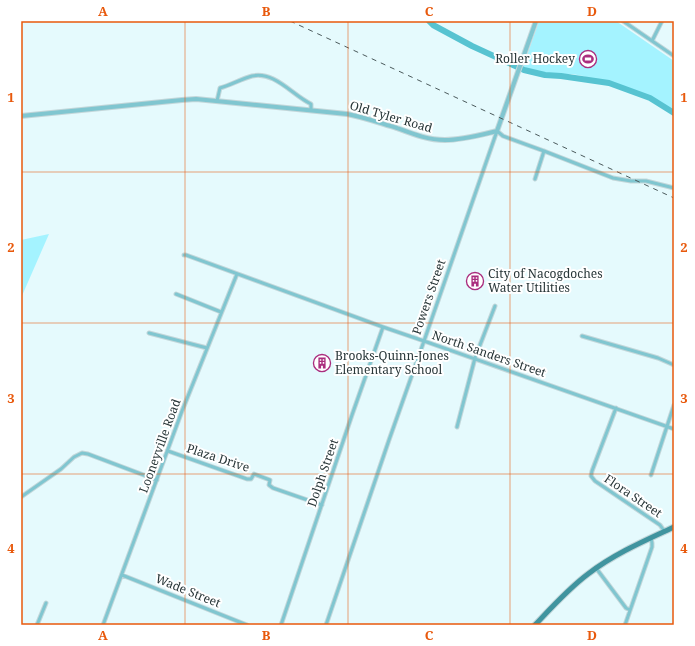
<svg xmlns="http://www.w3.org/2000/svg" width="695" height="646" font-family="'Noto Serif',serif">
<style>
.green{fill:#a4f3ff}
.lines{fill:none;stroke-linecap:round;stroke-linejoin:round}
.river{stroke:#57c3d1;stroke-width:6}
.minor-casing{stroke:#c3d7da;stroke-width:5}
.tertiary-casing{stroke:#c3d7da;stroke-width:6}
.primary-casing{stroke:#c3d7da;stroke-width:7}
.minor{stroke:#80c6d0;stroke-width:3}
.tertiary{stroke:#80c6d0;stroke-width:4}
.primary{stroke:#40949f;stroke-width:5}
.rail{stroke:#4b5a5c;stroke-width:1;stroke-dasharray:5 5;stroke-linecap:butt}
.grid{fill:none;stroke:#e8590c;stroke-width:1;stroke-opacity:0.55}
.labels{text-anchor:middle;stroke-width:4;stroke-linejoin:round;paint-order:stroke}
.poi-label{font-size:12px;fill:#283638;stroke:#fff;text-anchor:start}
.street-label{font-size:12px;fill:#283638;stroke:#fff}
.neatline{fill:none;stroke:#e8590c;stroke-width:1.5}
.grid-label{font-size:13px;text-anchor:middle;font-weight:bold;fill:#e8590c}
</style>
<rect width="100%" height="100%" fill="#e5fafd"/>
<!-- green -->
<path class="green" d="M 539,21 L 616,21 L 674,61 L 674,112 L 650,97 L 608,82 L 594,80 L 583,76 L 572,74 L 545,74 L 535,71 L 523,67 Z
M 49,234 L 21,298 L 21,240 Z"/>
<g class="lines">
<!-- river -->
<path class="river" d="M 429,21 L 433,25 L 472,46 L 524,70 L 545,75 L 561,76 L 609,83 L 650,98 L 674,113"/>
<!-- minor casing -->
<g class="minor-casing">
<path id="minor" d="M 623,21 L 674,56
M 652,41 L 662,21
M 217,101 L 220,88 C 231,85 241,79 252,76 C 275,71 292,95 311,104 L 311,110
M 535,179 L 544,151
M 184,255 L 186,255 L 383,327 L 424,341 L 674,429
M 176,294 L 221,312
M 149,333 L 207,348
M 582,336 L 658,358 L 674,365
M 616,408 L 592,471 L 591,476 L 595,481 L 660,525 L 665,532
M 457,427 L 475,358 L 495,306
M 168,451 L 247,479 L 251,479 L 254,474 L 270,480 L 269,485 L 273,488 L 322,505
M 651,475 L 674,405
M 21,497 L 61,469 L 74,457 L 82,453 L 88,454 L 157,480
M 596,568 L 626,608 L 630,610
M 122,575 L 247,625
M 37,625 L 46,603
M 103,625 L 182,411 L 237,274
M 281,625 L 352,415 L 383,327
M 326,625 L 389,440 L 424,341 L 497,131 L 503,136 L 544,151 L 613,178 L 631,181 L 646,181 L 674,188
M 625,625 L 652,547 L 652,543 L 651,538"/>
</g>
<!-- tertiary casing -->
<g class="tertiary-casing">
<path id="tertiary" d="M 21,116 L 182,100 L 196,99 L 347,114 C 364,117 380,123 397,128 C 413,134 428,140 445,140 C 462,140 480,135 497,131 L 536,21"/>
</g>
<!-- primary casing -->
<g class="primary-casing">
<path id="primary" d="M 535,625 C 552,607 568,589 588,574 C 614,554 644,541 674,527"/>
</g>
<!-- minor -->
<use href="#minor" class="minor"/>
<!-- tertiary -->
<use href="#tertiary" class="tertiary"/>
<!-- primary -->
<use href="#primary" class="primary"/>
<!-- rail -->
<path class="rail" d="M 290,21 L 674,198"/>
</g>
<!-- grid -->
<path class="grid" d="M 185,21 L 185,625M 348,21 L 348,625M 510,21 L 510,625M 21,172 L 674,172M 21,323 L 674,323M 21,474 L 674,474"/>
<!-- icons -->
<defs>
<g id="stadium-ring" transform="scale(0.9)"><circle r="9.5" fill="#fff" stroke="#aa2d7e" stroke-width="1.5"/><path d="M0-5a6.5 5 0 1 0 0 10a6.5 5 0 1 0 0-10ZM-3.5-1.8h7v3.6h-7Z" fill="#aa2d7e"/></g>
<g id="building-ring" transform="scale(0.9)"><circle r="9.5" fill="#fff" stroke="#aa2d7e" stroke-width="1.5"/><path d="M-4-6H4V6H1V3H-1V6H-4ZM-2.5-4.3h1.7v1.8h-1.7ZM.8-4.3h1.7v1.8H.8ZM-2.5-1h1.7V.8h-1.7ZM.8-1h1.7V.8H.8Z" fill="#aa2d7e"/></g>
</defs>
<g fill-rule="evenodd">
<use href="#stadium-ring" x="588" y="59"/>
<use href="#building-ring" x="475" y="281"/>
<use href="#building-ring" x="322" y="363"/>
</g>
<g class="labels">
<!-- poi labels -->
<g class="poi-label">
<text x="575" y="63" text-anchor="end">Roller Hockey</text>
<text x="488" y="278">City of Nacogdoches<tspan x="488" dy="14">Water Utilities</tspan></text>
<text x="335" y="360">Brooks-Quinn-Jones<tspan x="335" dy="14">Elementary School</tspan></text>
</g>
<!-- street labels -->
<g class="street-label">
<text transform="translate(391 117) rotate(16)" y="4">Old Tyler Road</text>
<text transform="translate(429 297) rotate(-71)" y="4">Powers Street</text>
<text transform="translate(489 354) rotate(19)" y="4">North Sanders Street</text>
<text transform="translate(160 446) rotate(-70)" y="4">Looneyville Road</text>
<text transform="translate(218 458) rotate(18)" y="4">Plaza Drive</text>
<text transform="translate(323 473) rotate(-71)" y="4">Dolph Street</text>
<text transform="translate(633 496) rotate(34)" y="4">Flora Street</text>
<text transform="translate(188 591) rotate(22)" y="4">Wade Street</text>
</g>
</g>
<!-- border -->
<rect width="695" height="646" fill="none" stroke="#ffffff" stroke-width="44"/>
<rect x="22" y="22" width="651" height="602" class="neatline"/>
<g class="grid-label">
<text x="103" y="16">A</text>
<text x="266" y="16">B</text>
<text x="429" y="16">C</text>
<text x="592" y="16">D</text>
<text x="11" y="102">1</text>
<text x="684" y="102">1</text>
<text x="11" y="252">2</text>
<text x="684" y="252">2</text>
<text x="11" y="403">3</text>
<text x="684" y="403">3</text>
<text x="11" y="553">4</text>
<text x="684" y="553">4</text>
<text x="103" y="640">A</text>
<text x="266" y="640">B</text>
<text x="429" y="640">C</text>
<text x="592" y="640">D</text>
</g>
</svg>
